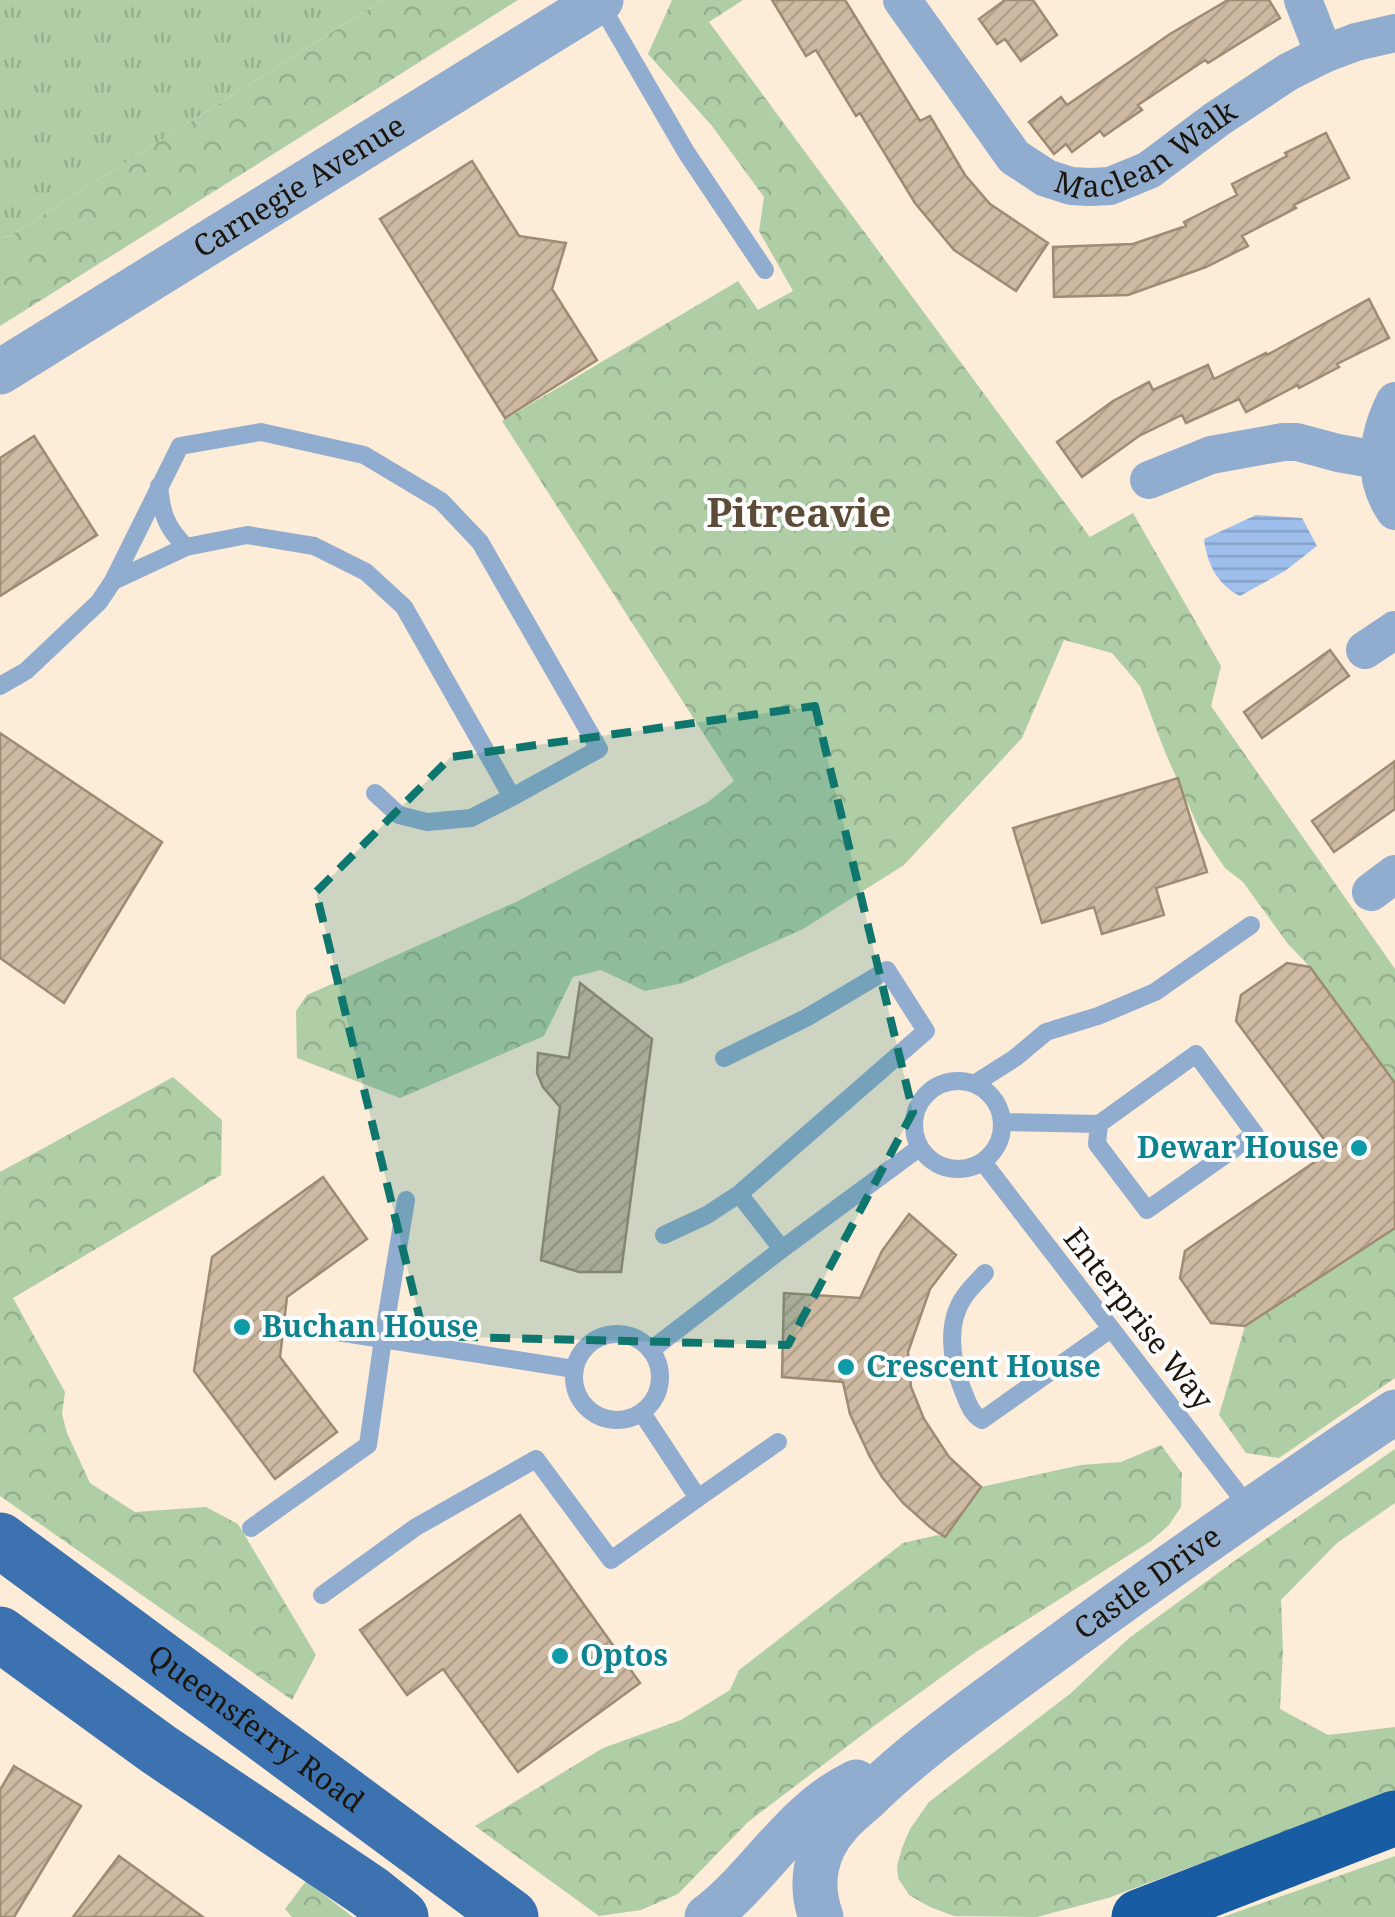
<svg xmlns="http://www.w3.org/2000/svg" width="1395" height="1917" font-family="'Noto Serif',serif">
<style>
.forest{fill:url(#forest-crowns)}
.park{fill:url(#park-tufts)}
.water{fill:url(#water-rules)}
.building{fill:url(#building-hatch);stroke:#9f8b74;stroke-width:2.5}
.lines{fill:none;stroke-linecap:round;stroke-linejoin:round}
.service{stroke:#90accf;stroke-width:18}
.minor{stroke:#90accf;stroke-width:38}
.tertiary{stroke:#90accf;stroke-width:45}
.primary{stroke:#3d72b0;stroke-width:55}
.motorway{stroke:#185ca3;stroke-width:55}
.marked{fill:#0f766e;fill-opacity:0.2;stroke:#0f766e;stroke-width:8;stroke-dasharray:20 12;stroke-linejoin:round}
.culture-dot{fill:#0f9aa8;stroke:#fcfcfc;stroke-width:4}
.labels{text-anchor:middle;stroke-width:8;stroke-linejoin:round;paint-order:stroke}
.street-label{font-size:30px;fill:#1c150c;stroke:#fcfcfc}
.culture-label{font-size:30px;font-weight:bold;fill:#0d838f;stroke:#fcfcfc;text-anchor:start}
.district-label{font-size:40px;font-weight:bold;fill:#5c4b36;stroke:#fcfcfc}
</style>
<defs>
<pattern id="forest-crowns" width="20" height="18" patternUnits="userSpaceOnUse" patternTransform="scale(2.5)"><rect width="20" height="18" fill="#afcea6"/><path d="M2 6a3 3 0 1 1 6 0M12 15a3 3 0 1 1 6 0" fill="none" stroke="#96b08e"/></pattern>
<pattern id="park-tufts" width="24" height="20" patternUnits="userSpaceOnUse" patternTransform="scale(2.5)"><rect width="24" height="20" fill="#afcea6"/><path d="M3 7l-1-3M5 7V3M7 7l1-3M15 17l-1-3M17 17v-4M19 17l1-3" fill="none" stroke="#96b08e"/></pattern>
<pattern id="water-rules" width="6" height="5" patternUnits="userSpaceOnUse" patternTransform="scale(2.5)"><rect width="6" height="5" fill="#9ebfeb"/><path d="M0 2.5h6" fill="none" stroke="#88a3c8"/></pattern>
<pattern id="building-hatch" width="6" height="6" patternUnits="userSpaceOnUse" patternTransform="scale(2.5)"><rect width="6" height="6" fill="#cebaa2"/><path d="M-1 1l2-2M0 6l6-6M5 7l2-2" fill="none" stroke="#b09f8a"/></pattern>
</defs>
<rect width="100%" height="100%" fill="#fdecd8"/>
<!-- forest -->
<path class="forest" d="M 383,0 L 518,0 L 0,326 L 0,242 Z
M 672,0 L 743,0 L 709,22 L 1090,537 L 1133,513 L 1221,666 L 1211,706 L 1395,969 L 1395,1083 L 1310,967 L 1288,944 L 1243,882 L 1225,868 L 1200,831 L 1165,752 L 1140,686 L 1112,653 L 1064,640 L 1022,738 L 904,865 L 803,929 L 683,983 L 645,991 L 601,970 L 573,977 L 544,1036 L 400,1098 L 297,1058 L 296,1011 L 307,995 L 518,901 L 708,802 L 734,781 L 502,421 L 738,281 L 758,310 L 793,291 L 759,231 L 764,197 L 712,126 L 648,54 Z
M 173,1077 L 222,1120 L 221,1175 L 13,1298 L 65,1392 L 62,1414 L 67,1433 L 90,1483 L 135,1512 L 206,1507 L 238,1524 L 316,1655 L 292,1700 L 0,1496 L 0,1172 Z
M 1395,1228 L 1395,1378 L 1279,1458 L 1246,1453 L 1219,1415 L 1245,1326 Z
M 1161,1445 L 1182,1473 L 1181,1507 L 1169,1525 L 1151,1541 L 976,1652 L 874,1726 L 748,1822 L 678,1894 L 641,1910 L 599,1916 L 475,1826 L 603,1748 L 681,1720 L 730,1690 L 739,1670 L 903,1543 L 938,1535 L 945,1537 L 981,1487 L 1081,1465 L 1121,1462 Z
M 1395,1449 L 1395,1503 L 1337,1543 L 1281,1600 L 1283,1651 L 1280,1709 L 1328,1735 L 1395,1727 L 1395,1791 L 1108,1898 L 1037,1917 L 954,1916 L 930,1907 L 909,1895 L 898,1878 L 897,1866 L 902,1848 L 910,1829 L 929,1802 L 1071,1693 L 1129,1638 L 1240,1557 Z
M 1395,1856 L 1395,1917 L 1223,1917 Z
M 306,1881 L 353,1917 L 292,1917 L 285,1909 Z"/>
<!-- park -->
<path class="park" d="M 0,0 L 383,0 L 0,242 Z"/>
<!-- water -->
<path class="water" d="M 1256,515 L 1302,518 L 1317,546 L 1285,571 L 1240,596 C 1217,584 1207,564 1204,539 Z"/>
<!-- building -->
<path class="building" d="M 772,0 L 845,0 L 920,121 L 930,116 L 965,175 L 990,204 L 1048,243 L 1016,291 L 954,250 L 915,203 L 860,113 L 856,116 L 816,50 L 806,56 Z
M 1005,0 L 1033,0 L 1057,35 L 1021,61 L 1005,39 L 997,44 L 979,19 Z
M 1228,0 L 1269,0 L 1280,18 L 1208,63 L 1205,60 L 1138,105 L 1142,110 L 1104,136 L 1100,131 L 1072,152 L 1066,144 L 1054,154 L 1029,122 L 1061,97 L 1067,105 L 1170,34 Z
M 1326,133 L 1349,178 L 1294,205 L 1296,208 L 1242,236 L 1248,246 L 1206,267 L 1128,295 L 1054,297 L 1053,247 L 1133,244 L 1186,226 L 1184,222 L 1237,195 L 1232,184 L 1287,156 L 1285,153 Z
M 472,161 L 519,236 L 566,243 L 552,289 L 597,360 L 505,418 L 380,219 Z
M 1369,299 L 1389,338 L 1337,364 L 1339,367 L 1299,388 L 1298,385 L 1246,412 L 1239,399 L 1186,423 L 1182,415 L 1139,436 L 1082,477 L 1057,442 L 1113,401 L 1149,382 L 1153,390 L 1208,365 L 1214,379 L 1266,353 L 1267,355 Z
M 34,436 L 97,535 L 0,596 L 0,458 Z
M 1330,650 L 1349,676 L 1262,738 L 1244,712 Z
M 0,733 L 162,842 L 64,1003 L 0,958 Z
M 1395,761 L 1395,809 L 1334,852 L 1312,821 Z
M 1178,778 L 1207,872 L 1156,888 L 1164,915 L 1102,934 L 1094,907 L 1042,923 L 1013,828 Z
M 1287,963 L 1310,967 L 1395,1083 L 1395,1228 L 1245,1326 L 1211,1323 L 1180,1278 L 1185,1251 L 1332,1150 L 1236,1021 L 1241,995 Z
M 580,983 L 652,1039 L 621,1272 L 579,1272 L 541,1260 L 560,1107 L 543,1087 L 537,1073 L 538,1053 L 569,1058 Z
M 323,1177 L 367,1239 L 287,1297 L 280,1357 L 337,1432 L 275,1479 L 194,1371 L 212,1257 Z
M 909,1214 L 956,1255 L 930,1289 L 908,1352 L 911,1387 L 924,1419 L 949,1457 L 981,1487 L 945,1537 L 930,1527 L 903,1503 L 882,1477 L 870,1457 L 850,1414 L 843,1382 L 782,1377 L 784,1293 L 860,1298 L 882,1251 Z
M 520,1515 L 640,1683 L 518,1772 L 443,1669 L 407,1695 L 360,1630 Z
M 14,1766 L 81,1806 L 14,1917 L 0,1917 L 0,1790 Z
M 119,1856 L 203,1917 L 73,1917 Z"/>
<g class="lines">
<!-- service -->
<path class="service" d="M 599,2 L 686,152 L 765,270
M 159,486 C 162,515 166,527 186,547
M 0,686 L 26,671 L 99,602 L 113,581 L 180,446 L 261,432 L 364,455 L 441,501 L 480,542 L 599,749 L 512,797 L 404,607 L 366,572 L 314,546 L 247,535 L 186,547 L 113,581
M 375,793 L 399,815 L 427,822 L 471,818 L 512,797
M914 1125a44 44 0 1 1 88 0a44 44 0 1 1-88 0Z
M 974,1084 L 1015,1058 L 1046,1032 L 1098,1016 L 1155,992 L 1251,925
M 1002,1122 L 1099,1124 L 1196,1054 L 1255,1134 L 1147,1210 L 1097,1144 L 1099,1124
M 983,1162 L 1250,1509
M 739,1194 L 782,1249
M 664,1235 L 707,1215 L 739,1194 L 926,1031 L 887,970 L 806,1018 L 724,1058
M 985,1273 C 978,1281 970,1288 964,1297 C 946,1323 951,1360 962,1388 C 967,1400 970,1413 982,1420 L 1111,1329
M 305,1327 L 574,1369
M574 1377a43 43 0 1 1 86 0a43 43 0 1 1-86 0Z
M 651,1350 L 782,1249 L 919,1148
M 698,1498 L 778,1442
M 251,1528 L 368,1445 L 383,1339 L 406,1200
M 322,1595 L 416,1527 L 536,1459 L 611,1560 L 698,1498 L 642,1413"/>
<!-- minor -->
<g class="minor">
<path id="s1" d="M 902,0 L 1014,157 L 1046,178 L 1071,186 L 1090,187 L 1110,186 L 1149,170 L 1217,119 L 1288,72 L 1324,54 L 1356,42 L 1395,33"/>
<path d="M 1303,0 L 1324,54"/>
<path d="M 1395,401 C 1377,437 1371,477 1395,511"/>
<path d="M 1149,480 L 1211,455 L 1283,442 L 1297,442 L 1338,453 L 1378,460"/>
<path d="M 1365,650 L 1395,630"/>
<path d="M 1371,892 L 1395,874"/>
</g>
<!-- tertiary -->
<g class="tertiary">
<path id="s2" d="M 0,372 L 601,0"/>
<path d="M 707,1917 C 761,1876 793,1812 856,1782"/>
<path id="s3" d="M 821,1917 C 809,1884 815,1851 838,1825 C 848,1813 861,1804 872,1793 C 916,1751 965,1716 1015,1679 C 1139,1587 1266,1498 1395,1412"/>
</g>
<!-- primary -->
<g class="primary">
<path id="s4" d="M 0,1540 L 511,1917"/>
<path d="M 0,1634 L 158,1749 L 370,1892 L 401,1917"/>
</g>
<!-- motorway -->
<path class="motorway" d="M 1139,1917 L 1395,1818"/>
</g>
<!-- marked area -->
<path class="marked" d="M 815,706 L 913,1112 L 788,1345 L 424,1336 L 316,892 L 451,757 Z"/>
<!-- markers -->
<g class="culture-dot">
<circle cx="1359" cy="1148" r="10"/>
<circle cx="242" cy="1327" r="10"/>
<circle cx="846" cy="1367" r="10"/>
<circle cx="560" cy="1656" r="10"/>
</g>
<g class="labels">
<!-- street labels -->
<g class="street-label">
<text dy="10" stroke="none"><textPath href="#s1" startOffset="342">Maclean Walk</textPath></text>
<text dy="10" stroke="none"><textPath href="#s2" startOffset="352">Carnegie Avenue</textPath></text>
<text transform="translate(1138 1319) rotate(52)" y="10">Enterprise Way</text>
<text dy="10" stroke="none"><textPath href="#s3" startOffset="492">Castle Drive</textPath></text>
<text dy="10" stroke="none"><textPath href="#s4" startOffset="318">Queensferry Road</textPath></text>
</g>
<!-- culture labels -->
<g class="culture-label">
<text x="1339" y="1158" text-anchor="end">Dewar House</text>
<text x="262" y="1337">Buchan House</text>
<text x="866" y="1377">Crescent House</text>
<text x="580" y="1666">Optos</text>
</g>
<!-- district labels -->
<g class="district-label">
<text x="799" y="527">Pitreavie</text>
</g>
</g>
</svg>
